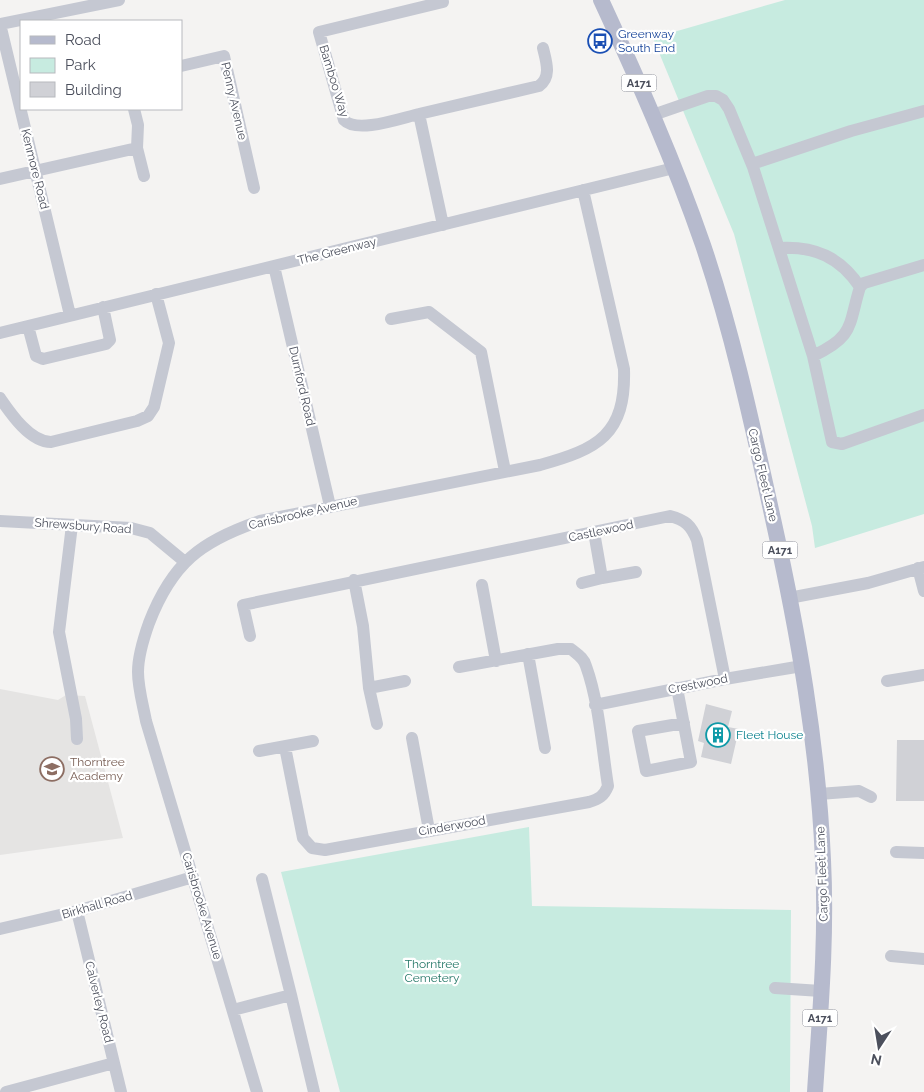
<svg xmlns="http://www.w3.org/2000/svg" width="924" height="1092" font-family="Raleway,sans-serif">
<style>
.education{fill:#e5e4e3}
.green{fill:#c7ebe0}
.building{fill:#d0d1d6}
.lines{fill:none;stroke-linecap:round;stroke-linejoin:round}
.minor{stroke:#c5c8d2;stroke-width:12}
.major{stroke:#b6bacd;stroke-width:16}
.labels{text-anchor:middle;stroke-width:4.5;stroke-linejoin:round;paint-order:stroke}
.shield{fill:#fff;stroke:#82848e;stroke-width:1}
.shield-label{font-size:11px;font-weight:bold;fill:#4c505d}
.transit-label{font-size:12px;fill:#164399;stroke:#fff;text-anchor:start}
.street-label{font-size:12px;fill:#4c505d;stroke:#fff}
.culture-label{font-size:12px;fill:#0d838f;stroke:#fff;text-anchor:start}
.education-label{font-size:12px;fill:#785e54;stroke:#fff;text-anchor:start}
.park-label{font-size:12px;fill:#247767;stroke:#fff}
</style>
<rect width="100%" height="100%" fill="#f4f3f2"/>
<!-- education -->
<path class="education" d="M 0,689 L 58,700 L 66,695 L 85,696 L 123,838 L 0,855 Z"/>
<!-- green -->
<path class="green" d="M 785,0 L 924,0 L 924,514 L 815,548 L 812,526 L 734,234 L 653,38 Z
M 529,827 L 532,906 L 791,910 L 790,1092 L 340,1092 L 281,872 Z"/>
<!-- building -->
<path class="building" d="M 706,704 L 732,711 L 728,727 L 739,729 L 731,764 L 701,757 L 704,743 L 698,741 Z
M 897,740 L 924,740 L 924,801 L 896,801 Z"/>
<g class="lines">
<!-- minor -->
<path class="minor" d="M 443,2 L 319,32 L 344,120 C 357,134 401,118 419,114 L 443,225
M 181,66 L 224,56 L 254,188
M 419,114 L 539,86 C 552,77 546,61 543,48
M 653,115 L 708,96 L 716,96 L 723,100 L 729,109 L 753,167 L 813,356 L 832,442 L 842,444 L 924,415
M 137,148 L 144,176
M 752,164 L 851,131 L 924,111
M 0,179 L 137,148 L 138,125 L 134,109
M 779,248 C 815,246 840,257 860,287
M 274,266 L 330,506
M 70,315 L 0,24 L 119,0
M 391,319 L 429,312 L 481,352 L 505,471
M 28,326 L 36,356 L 43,359 L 106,344 L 110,340 L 103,307
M 0,333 L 674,168
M 813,356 C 855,336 848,326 860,287 L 864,283 L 924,265
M 0,398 C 11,414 30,442 51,442 L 137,421 L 148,416 L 154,407 L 169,343 L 156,294
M 0,521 L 131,528 L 150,533 L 185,562
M 72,525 L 59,632 L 76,719 L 77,739
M 594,532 L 602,578 L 636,572
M 918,568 L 924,591
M 354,580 L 363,626 L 369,688 L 405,681
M 582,583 L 602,578
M 482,585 L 496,661
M 789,598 L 868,583 L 924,567
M 250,636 L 243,605 L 670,516 C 685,520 691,525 697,540 L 725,679
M 528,654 L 545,748
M 887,681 L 924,675
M 369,688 L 377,724
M 677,688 L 691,762 L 646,771 L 638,731 L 684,723
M 595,705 L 725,679 L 802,666
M 412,738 L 429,830
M 285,747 L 303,838 L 312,848 L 325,850 L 589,802 C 599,799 604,796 608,786 C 602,748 599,702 586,666 C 584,658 577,654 571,649 L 558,649 L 459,667
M 259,751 L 313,741
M 819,794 L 859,791 L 871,797
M 896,852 L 924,853
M 262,879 L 291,995
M 77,911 L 121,1092
M 0,929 L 77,911 L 193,877
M 891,956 L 924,959
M 775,988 L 821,991
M 233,1010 L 291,995 L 314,1092
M 6,1092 L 114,1063
M 257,1092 L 146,721 C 143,705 138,688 138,672 C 138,656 144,637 149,623 C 172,563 201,541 260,521 L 540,465 C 598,449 626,435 624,369 L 583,190"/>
<!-- major -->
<path class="major" d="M 601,0 C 638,80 674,161 703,245 C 733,334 753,428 773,519 C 798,632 818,745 823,860 C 827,938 820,1015 815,1092"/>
</g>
<!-- icons -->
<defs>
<g id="bus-ring" transform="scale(1.25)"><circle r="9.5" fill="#fff" stroke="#1a4fb4" stroke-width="1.5"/><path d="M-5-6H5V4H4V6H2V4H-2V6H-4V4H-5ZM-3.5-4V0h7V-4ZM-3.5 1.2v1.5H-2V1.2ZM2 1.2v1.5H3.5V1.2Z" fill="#1a4fb4"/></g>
<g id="building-ring" transform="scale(1.25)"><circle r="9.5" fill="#fff" stroke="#0f9aa8" stroke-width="1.5"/><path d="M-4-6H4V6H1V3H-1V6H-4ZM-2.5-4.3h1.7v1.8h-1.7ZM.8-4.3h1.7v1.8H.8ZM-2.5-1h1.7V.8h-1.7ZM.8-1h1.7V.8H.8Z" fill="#0f9aa8"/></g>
<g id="school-ring" transform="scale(1.25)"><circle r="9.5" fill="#fff" stroke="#8d6e63" stroke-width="1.5"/><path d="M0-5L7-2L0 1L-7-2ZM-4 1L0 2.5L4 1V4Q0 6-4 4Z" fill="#8d6e63"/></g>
</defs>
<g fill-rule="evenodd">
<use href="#bus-ring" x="600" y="41"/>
<use href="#building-ring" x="718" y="735"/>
<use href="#school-ring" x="52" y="769"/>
</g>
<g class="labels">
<!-- shield labels -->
<g class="shield">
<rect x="621.5" y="74.5" width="35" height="17" rx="4"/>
<rect x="762.5" y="541.5" width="35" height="17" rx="4"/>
<rect x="802.5" y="1009.5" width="35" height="17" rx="4"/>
</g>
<g class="shield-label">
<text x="639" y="87">A171</text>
<text x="780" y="554">A171</text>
<text x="820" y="1022">A171</text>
</g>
<!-- transit labels -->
<g class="transit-label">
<text x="618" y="38">Greenway<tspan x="618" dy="14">South End</tspan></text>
</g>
<!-- street labels -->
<g class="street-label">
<text transform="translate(334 81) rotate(73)" y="4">Bamboo Way</text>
<text transform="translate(234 101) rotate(77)" y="4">Penny Avenue</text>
<text transform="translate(35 169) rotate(76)" y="4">Kenmore Road</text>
<text transform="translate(337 251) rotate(-14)" y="4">The Greenway</text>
<text transform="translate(302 386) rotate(77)" y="4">Durnford Road</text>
<text transform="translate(763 475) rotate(77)" y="4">Cargo Fleet Lane</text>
<text transform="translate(303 513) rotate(-13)" y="4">Carisbrooke Avenue</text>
<text transform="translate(83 526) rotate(4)" y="4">Shrewsbury Road</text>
<text transform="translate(601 531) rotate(-12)" y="4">Castlewood</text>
<text transform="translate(698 684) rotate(-11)" y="4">Crestwood</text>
<text transform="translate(452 826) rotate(-10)" y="4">Cinderwood</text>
<text transform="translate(822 874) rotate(-92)" y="4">Cargo Fleet Lane</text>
<text transform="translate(97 905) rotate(-16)" y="4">Birkhall Road</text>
<text transform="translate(202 906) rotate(73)" y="4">Carisbrooke Avenue</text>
<text transform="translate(99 1002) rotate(76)" y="4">Calverley Road</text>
</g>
<!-- culture labels -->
<g class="culture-label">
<text x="736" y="739">Fleet House</text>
</g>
<!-- education labels -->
<g class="education-label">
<text x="70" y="766">Thorntree<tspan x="70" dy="14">Academy</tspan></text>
</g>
<!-- park labels -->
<g class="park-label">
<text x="432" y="968">Thorntree<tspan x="432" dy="14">Cemetery</tspan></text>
</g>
</g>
<!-- legend -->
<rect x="20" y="20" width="162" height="90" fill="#ffffff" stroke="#b7b9be"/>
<rect x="30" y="36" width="25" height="8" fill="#b6bacd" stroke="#b7b9be"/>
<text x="65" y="45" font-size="15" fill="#4c505d">Road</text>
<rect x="30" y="58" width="25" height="15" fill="#c7ebe0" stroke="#b7b9be"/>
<text x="65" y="70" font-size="15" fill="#4c505d">Park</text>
<rect x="30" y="82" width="25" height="15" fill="#d0d1d6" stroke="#b7b9be"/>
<text x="65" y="95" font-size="15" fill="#4c505d">Building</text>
<!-- north arrow -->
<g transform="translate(879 1047) rotate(192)" stroke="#ffffff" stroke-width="4" paint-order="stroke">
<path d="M0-4L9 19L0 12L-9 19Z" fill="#4c505d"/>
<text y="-8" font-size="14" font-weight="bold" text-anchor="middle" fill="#4c505d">N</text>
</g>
</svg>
